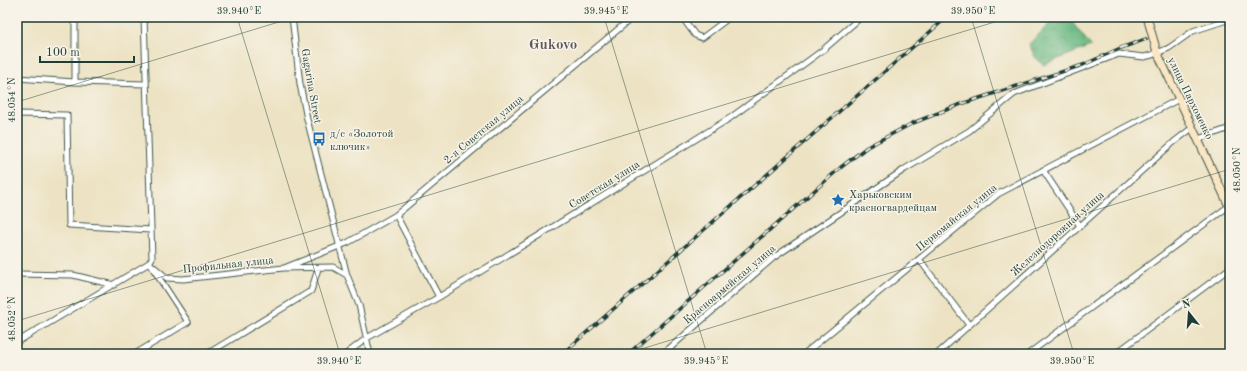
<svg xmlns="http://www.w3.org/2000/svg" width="1247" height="371" font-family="'Old Standard TT',serif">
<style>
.forest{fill:url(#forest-crowns);stroke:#467b5c}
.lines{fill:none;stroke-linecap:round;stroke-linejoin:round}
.street-casing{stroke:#3e564a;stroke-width:7}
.secondary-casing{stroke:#3e564a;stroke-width:9}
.street{stroke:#fff;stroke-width:5}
.secondary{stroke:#fbe6c4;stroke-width:7}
.rail-casing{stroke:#1f3d34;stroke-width:3.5}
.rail{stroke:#f7f3e8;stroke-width:2;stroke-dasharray:6;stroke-linecap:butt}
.ticks{fill:none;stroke:#1f3d34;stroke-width:1;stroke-opacity:0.45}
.labels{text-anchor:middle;stroke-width:3;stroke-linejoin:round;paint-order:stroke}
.street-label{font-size:11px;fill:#1f3d34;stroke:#f7f3e8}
.poi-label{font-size:11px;fill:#1f3d34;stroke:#f7f3e8;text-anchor:start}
.district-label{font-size:15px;font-weight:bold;fill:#60585d;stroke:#f7f3e8}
.neatline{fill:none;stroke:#1f3d34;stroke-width:1.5}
.ticks-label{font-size:10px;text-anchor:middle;fill:#1f3d34}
</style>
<defs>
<pattern id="forest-crowns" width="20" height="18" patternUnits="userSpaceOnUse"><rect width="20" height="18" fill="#6cb983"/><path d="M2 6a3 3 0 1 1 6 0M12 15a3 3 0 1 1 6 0" fill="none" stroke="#58986c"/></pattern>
</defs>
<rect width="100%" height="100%" fill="#f7f3e8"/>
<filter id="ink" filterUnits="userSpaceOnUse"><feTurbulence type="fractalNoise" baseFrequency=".025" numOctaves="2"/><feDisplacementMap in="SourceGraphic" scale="8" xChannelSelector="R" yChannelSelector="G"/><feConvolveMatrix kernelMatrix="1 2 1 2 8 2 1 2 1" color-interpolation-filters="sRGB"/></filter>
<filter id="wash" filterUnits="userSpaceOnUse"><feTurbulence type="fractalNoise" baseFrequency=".012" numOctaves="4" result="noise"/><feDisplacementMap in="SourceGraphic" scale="16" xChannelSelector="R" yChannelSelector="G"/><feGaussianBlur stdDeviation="0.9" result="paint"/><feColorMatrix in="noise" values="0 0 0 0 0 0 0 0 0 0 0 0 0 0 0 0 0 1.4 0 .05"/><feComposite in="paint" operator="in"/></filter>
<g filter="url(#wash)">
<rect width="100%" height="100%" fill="#ede3c4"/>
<!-- forest -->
<path class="forest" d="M 1056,17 L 1068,17 L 1091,46 L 1043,65 L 1035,57 L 1029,44 Z"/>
</g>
<g filter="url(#ink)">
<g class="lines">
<!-- street casing -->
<g class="street-casing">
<path id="street" d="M 75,17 L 75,82
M 144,17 L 152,258 L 149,263
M 292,17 L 300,84 L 307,119 L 347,275 L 359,305 L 370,354
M 682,17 L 695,35 L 702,38 L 730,17
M 17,78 L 75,82 L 145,84
M 17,114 L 67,115 L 69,225 L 150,230
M 1198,139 L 1230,128
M 1043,170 L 1080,226
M 396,215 L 439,297
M 919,259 L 969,325
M 149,263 L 167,278 L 183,279 L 284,268 L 333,267 L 347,275
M 284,268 L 347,243 L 396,215 L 633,17
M 17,274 L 73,275 L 114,285
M 17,342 L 149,263
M 135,354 L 188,322 L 152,267
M 207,354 L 311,291 L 318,269
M 346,354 L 367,338 L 439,297 L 730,118 L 823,50 L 861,17
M 663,354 L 773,258 L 905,169 L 969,131 L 1014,94 L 1119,54 L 1144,57 L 1152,55 L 1169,48 L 1193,31 L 1230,19
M 804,354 L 998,194 L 1179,99
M 937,354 L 1174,142 L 1192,128
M 1028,354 L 1229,206
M 1115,354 L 1230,268"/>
</g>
<!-- secondary casing -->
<g class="secondary-casing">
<path id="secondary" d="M 1147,17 L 1157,52 L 1230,208"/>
</g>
<!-- street -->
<use href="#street" class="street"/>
<!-- secondary -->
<use href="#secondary" class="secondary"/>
<!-- rail casing -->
<g class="rail-casing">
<path id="rail" d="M 1121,48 L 1146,39
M 562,354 L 947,17
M 628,354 L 840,168 L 867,147 L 913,123 L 961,104 L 1083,65 L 1125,46"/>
</g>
<!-- rail -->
<use href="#rail" class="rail"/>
</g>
</g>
<!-- ticks -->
<path class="ticks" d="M 237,17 L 340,354M 604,17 L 707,354M 971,17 L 1074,354M 17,102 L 295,17M 17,321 L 1011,17M 625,354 L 1230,169"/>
<!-- icons -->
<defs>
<g id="bus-bare" transform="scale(1.08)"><path d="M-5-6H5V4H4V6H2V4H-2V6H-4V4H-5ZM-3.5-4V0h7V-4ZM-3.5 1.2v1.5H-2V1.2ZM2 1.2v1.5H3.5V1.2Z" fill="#1f6fb2" stroke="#f7f3e8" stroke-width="2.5" paint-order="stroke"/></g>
<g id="sight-bare" transform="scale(1.08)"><path d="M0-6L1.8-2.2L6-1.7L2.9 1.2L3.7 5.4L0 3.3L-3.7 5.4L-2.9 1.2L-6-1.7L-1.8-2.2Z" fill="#1f6fb2" stroke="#f7f3e8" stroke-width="2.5" paint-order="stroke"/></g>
</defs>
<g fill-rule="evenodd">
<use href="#bus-bare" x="319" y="139"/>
<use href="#sight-bare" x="838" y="200"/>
</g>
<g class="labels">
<!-- street labels -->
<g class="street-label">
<text transform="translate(312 86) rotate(80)" y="4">Gagarina Street</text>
<text transform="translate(1191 98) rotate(64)" y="4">улица Пархоменко</text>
<text transform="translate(483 129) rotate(-40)" y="4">2-я Советская улица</text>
<text transform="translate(604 184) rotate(-32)" y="4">Советская улица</text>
<text transform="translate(956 217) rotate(-39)" y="4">Первомайская улица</text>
<text transform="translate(1057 233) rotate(-42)" y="4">Железнодорожная улица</text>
<text transform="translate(228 264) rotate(-6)" y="4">Профильная улица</text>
<text transform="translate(729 284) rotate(-40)" y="4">Красноармейская улица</text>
</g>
<!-- poi labels -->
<g class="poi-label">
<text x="330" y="137">д/с «Золотой<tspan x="330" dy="13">ключик»</tspan></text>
<text x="849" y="198">Харьковским<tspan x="849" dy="13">красногвардейцам</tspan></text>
</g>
<!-- district labels -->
<g class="district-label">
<text x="553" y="49">Gukovo</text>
</g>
</g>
<!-- margin -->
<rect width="1247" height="371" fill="none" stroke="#f7f3e8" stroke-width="44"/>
<!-- north arrow -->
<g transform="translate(1189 313) rotate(343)" stroke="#f7f3e8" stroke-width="3" paint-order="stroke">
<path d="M0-3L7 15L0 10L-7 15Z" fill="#1f3d34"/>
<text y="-6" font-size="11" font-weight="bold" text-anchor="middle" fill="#1f3d34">N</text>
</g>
<!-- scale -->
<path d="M40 56v6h94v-6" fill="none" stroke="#1f3d34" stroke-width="2"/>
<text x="46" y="56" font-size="12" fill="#1f3d34" stroke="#f7f3e8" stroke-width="3" paint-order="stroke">100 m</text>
<rect x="22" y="22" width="1203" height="327" class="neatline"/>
<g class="ticks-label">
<text x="239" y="14">39.940°E</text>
<text x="606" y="14">39.945°E</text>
<text x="973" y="14">39.950°E</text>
<text transform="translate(11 100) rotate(-90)" y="4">48.054°N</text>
<text transform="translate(1236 170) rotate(-90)" y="4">48.050°N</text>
<text transform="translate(11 319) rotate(-90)" y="4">48.052°N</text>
<text x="339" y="364">39.940°E</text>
<text x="706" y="364">39.945°E</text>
<text x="1072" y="364">39.950°E</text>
</g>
</svg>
